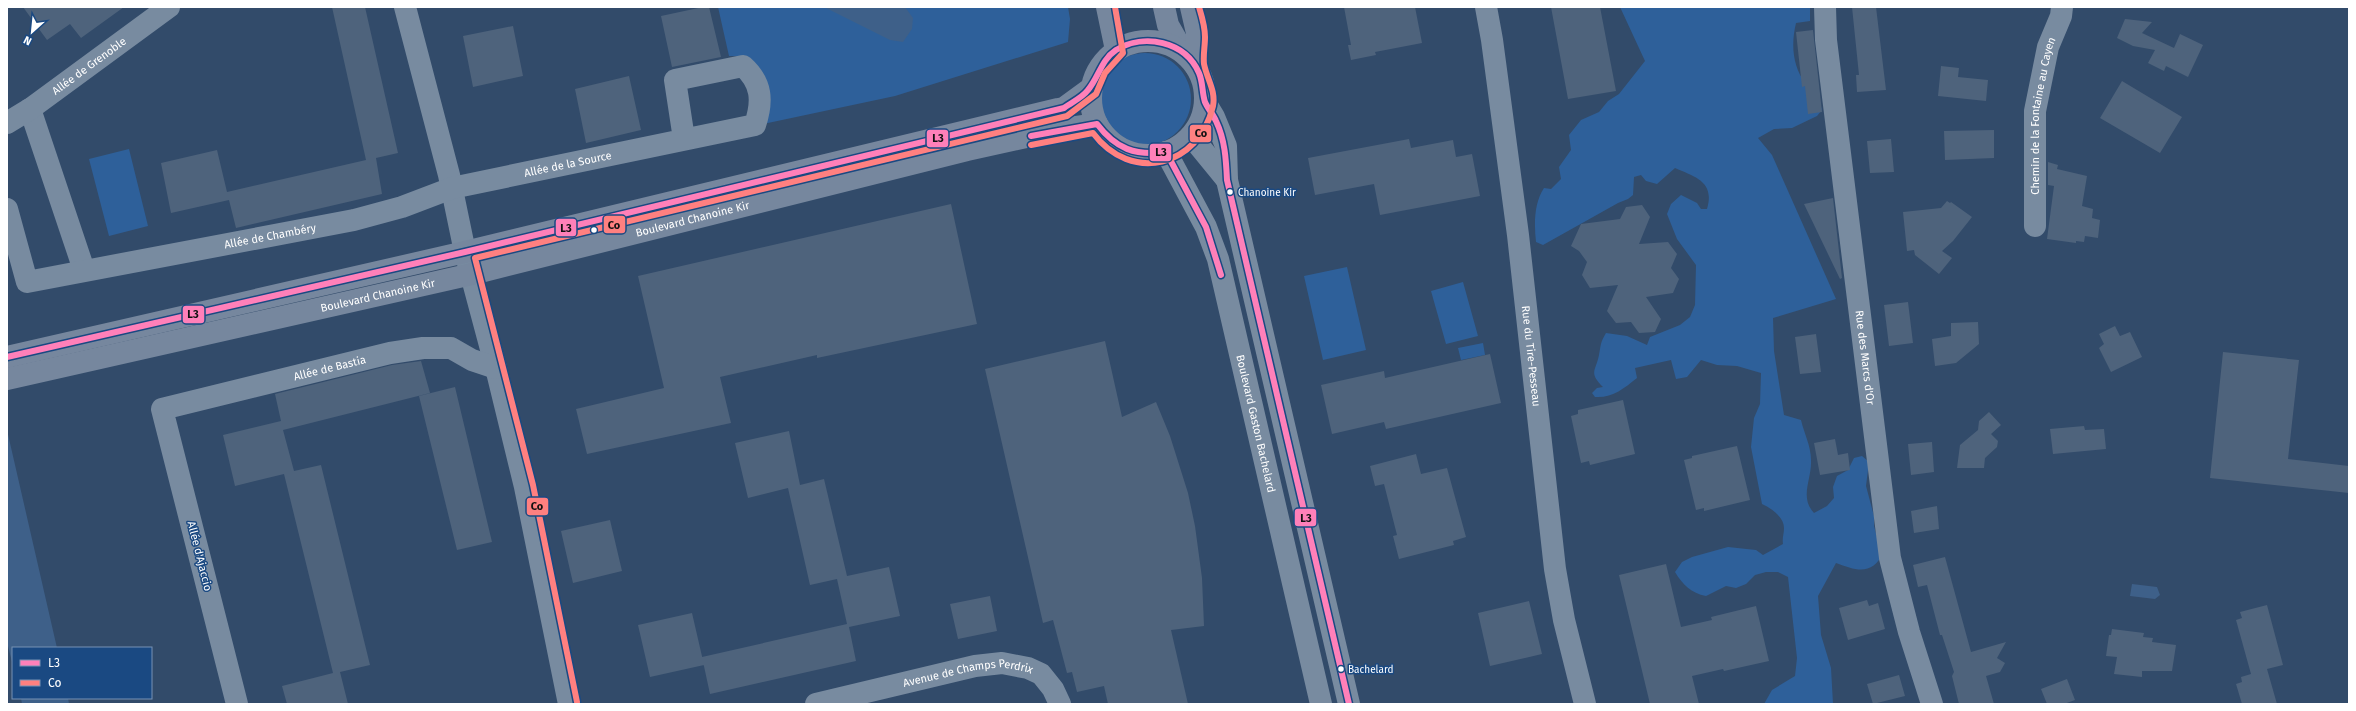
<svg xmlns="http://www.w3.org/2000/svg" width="2356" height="711" font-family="'Fira Sans',sans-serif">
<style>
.green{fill:#2e609a}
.water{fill:#3e6089}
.building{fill:#4e637c}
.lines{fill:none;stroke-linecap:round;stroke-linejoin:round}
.minor{stroke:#788ba0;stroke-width:22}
.major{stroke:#76879e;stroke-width:22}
.bus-1-casing{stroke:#1a4982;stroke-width:9}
.bus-2-casing{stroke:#1a4982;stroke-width:9}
.bus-1{stroke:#ff80b9;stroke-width:6}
.bus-2{stroke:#ff8080;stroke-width:6}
.bus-dot{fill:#fff;stroke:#1a4982;stroke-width:1.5}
.labels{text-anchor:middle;stroke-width:3;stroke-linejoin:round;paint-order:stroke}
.bus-label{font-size:10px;fill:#fff;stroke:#1a4982;text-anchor:start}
.street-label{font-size:11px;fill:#fff;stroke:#1a4982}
.line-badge{stroke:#1a4982;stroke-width:1.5}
.pale-badge-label{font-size:11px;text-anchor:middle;font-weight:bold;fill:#111}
</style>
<rect width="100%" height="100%" fill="#324b6a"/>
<!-- green -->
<path class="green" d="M 718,7 L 1068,7 L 1070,19 L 1068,42 L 895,96 L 754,126 L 759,120 L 739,56 L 729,56 Z
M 1620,7 L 1810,7 L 1810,21 L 1796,23 C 1791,44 1792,66 1806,84 C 1816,97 1817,91 1822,110 L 1817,116 L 1792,128 L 1774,129 L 1758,138 L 1772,155 L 1836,299 L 1773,318 L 1774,351 L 1784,415 L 1801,420 C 1804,433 1811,446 1811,460 C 1812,479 1799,497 1814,513 L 1827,506 L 1834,498 L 1833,487 L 1837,476 L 1848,470 L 1854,458 L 1862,456 L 1869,462 L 1866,486 L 1874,516 L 1874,526 L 1879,545 L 1884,551 C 1873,576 1857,571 1836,563 L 1818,596 L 1821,635 L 1831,668 L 1833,704 L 1764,704 L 1772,690 L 1795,676 L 1797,658 L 1788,577 L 1778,572 L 1766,572 L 1755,575 L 1746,584 L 1736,588 L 1726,586 L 1706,596 C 1691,593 1683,585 1675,572 L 1682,562 L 1692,557 L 1728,547 L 1756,550 L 1763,555 L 1783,544 C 1782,538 1784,534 1784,528 C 1784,517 1771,508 1762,504 L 1751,447 L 1754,418 L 1760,404 L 1761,373 L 1737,366 L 1717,365 L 1701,360 L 1687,377 L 1676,379 L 1671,360 L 1635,368 L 1637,378 C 1623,389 1613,398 1595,397 L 1592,393 L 1597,388 L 1603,387 C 1588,372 1596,371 1599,355 C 1601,345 1600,343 1606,333 L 1627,336 L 1647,345 L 1650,337 L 1680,325 L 1690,317 L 1695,305 L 1696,265 L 1677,239 L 1667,214 L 1671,204 L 1681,195 L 1697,203 L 1701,209 L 1707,209 C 1715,182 1696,177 1675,168 L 1657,184 L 1646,181 L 1641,175 L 1634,177 L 1633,195 L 1628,199 L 1618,203 L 1543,245 L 1536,242 C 1534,224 1534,203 1544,188 L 1551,189 L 1561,179 L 1559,167 L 1571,150 L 1569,135 L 1581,120 L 1599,112 L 1608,101 L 1619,94 L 1645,61 Z
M1099 99a46 46 0 1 1 92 0a46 46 0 1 1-92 0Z
M 129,149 L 148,226 L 109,236 L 89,159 Z
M 1347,267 L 1366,350 L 1323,360 L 1304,276 Z
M 1463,282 L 1478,336 L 1446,344 L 1431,291 Z
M 1483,343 L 1485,355 L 1461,360 L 1458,348 Z"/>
<!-- water -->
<path class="water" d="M 824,7 L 905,7 L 913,18 L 912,29 L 903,42 L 890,40 Z
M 7,430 L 57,648 L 13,648 L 13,666 L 7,642 Z
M 2132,584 L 2157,587 L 2160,595 L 2155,599 L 2130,596 Z
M 21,698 L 68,698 L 69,704 L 22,704 Z"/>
<!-- building -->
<path class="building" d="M 23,7 L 124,7 L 81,38 L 70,24 L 47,40 Z
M 332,7 L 365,7 L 398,153 L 376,158 L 382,194 L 236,228 L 229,200 L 171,213 L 161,163 L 217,150 L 227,192 L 366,160 Z
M 703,7 L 709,7 L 721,57 L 672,67 L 661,16 Z
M 1344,7 L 1415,7 L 1422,43 L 1375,52 L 1376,55 L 1351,60 L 1348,45 L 1351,45 Z
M 1551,7 L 1600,7 L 1616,91 L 1568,99 Z
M 1852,7 L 1876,7 L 1886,90 L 1857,92 L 1856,75 L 1859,75 Z
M 2125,19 L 2152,22 L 2142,33 L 2174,48 L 2180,34 L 2203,45 L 2188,77 L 2166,66 L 2164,71 L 2148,63 L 2155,50 L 2133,46 L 2117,38 Z
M 513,26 L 523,76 L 473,87 L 463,36 Z
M 1813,30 L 1822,112 L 1808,114 L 1805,86 L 1802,87 L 1796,32 Z
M 1941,66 L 1959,68 L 1958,77 L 1988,80 L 1986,101 L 1938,96 Z
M 629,76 L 641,130 L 586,143 L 575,89 Z
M 2122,81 L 2182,117 L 2160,153 L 2100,118 Z
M 1994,130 L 1994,158 L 1945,160 L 1944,131 Z
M 1409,139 L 1411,148 L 1453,140 L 1456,157 L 1472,154 L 1480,196 L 1380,215 L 1374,184 L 1315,195 L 1308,158 Z
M 1891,139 L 1894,172 L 1870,173 L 1867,141 Z
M 2048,162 L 2058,165 L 2057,169 L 2087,176 L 2082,206 L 2093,209 L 2092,218 L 2100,220 L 2098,238 L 2085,236 L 2084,242 L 2076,241 L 2076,243 L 2047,239 L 2054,186 L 2048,185 Z
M 1833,198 L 1842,278 L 1840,279 L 1804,204 Z
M 1947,201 L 1950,203 L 1951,202 L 1972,217 L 1953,241 L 1942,251 L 1952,258 L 1939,274 L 1915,255 L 1914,250 L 1907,251 L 1903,212 L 1941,208 Z
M 951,204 L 977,324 L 817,358 L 817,355 L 720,377 L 731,423 L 587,454 L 576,409 L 664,388 L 638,276 Z
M 1642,205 L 1650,217 L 1639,244 L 1668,242 L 1677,254 L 1671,268 L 1679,279 L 1673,293 L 1646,297 L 1661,319 L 1655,332 L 1639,333 L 1631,322 L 1616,323 L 1607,311 L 1618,285 L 1590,288 L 1582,275 L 1587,262 L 1579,251 L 1571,246 L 1581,224 L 1620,219 L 1626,207 Z
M 1908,302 L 1913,343 L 1889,346 L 1884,305 Z
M 1978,322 L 1979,344 L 1956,363 L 1935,366 L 1932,339 L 1951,336 L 1951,323 Z
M 2115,326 L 2120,336 L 2130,332 L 2142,357 L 2111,372 L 2099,348 L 2104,344 L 2099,334 Z
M 1816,334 L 1821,372 L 1800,374 L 1795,337 Z
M 1105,341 L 1122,417 L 1156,402 L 1170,436 L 1188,493 L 1195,526 L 1202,578 L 1204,626 L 1171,630 L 1188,704 L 1108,704 L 1104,686 L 1077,692 L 1072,672 L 1067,673 L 1053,620 L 1043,623 L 985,369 Z
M 2223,352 L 2299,360 L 2288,459 L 2349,466 L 2349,493 L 2210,478 Z
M 1490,354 L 1501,403 L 1386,429 L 1384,422 L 1332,434 L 1321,385 L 1384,371 L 1385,378 Z
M 421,361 L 430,393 L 283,430 L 294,471 L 321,465 L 370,665 L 340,672 L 348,704 L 287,704 L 282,686 L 333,673 L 284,474 L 235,486 L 223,435 L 281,421 L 275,394 L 392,365 Z
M 455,387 L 492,542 L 457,550 L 419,396 Z
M 1623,400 L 1635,454 L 1590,465 L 1589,461 L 1581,463 L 1571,416 L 1578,414 L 1578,410 Z
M 1989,412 L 2001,425 L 1991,434 L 1998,441 L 1997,447 L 1985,458 L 1984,468 L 1957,468 L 1960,445 L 1978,430 L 1979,421 Z
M 2084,426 L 2085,430 L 2104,429 L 2106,449 L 2053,454 L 2050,429 Z
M 789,431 L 800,485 L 824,479 L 847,576 L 889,567 L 900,616 L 849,627 L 856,661 L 710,694 L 702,657 L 847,624 L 837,579 L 810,585 L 788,488 L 748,498 L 735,443 Z
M 1835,439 L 1838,455 L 1848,453 L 1850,470 L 1820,475 L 1814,443 Z
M 1932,442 L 1934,472 L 1911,475 L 1908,444 Z
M 1737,446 L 1750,500 L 1704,511 L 1704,508 L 1696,510 L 1684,460 L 1692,458 L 1692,456 Z
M 1416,454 L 1421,474 L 1447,468 L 1466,537 L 1453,541 L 1454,545 L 1399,559 L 1393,536 L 1397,535 L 1384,484 L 1375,486 L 1370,466 Z
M 1937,506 L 1939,529 L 1914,533 L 1911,511 Z
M 610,520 L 622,571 L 573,583 L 561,531 Z
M 1945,557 L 1971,652 L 2006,642 L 1997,658 L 2005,663 L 2000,672 L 1986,676 L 1994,704 L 1959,704 L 1952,676 L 1954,672 L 1942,635 L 1940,635 L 1927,585 L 1918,587 L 1913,565 Z
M 1666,564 L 1681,627 L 1712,620 L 1711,617 L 1756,606 L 1769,661 L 1724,671 L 1723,669 L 1692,676 L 1699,704 L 1650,704 L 1619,575 Z
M 990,596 L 997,631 L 958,639 L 950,604 Z
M 1867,600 L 1869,606 L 1878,603 L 1885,629 L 1848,640 L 1839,608 Z
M 1529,601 L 1542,654 L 1490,666 L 1478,613 Z
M 2267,605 L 2283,665 L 2267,669 L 2277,704 L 2242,704 L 2236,684 L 2242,682 L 2241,677 L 2251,674 L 2236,620 L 2242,618 L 2240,612 Z
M 692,613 L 704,665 L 650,677 L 638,625 Z
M 2112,629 L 2144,633 L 2143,637 L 2153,638 L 2152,642 L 2176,645 L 2172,671 L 2142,671 L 2142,677 L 2114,674 L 2117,657 L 2106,656 L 2109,635 L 2111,635 Z
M 1899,675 L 1905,696 L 1873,704 L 1867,684 Z
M 2067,679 L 2075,700 L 2064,704 L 2047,704 L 2041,689 Z"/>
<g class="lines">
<!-- minor -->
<g class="minor">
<path d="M 405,7 L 449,175 L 465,252 L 496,368 L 525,487 L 569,704"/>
<path id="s1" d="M 1486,7 L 1492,40 L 1518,235 L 1555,569 L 1564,620 L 1585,704"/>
<path id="s2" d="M 1825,7 L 1826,40 L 1890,558 L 1909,632 L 1932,704"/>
<path d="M 1205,102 L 1214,117 L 1226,146 L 1227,180 L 1349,704"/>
<path d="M 30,109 L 84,270"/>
<path id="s3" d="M 7,123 L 30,109 L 169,7"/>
<path d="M 1191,136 L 1227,180"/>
<path id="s4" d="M 1166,152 L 1206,227 L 1218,259 L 1321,704"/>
<path id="s5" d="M 7,209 L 27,282 L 354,220 L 402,207 L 452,188 L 755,125 C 763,101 762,83 743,66 L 675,80 L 684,139"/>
<path id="s6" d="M 2035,226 L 2035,111 L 2048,47 L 2061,16 L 2062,7"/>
<path id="s7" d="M 237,704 L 162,409 L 390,353 L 423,348 L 451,348 L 472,360 L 496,368"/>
<path id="s8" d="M 816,704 L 975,666 L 1002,663 L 1028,668 L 1041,674 L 1053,689 L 1060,704"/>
</g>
<!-- major -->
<g class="major">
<path d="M 1107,7 L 1116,50"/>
<path d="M 1164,7 L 1168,25 L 1184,53"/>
<path d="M 1191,7 L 1197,33 L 1196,67"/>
<circle cx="1148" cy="98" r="57"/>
<path d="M 7,357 L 465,252 L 1058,109 L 1064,108 L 1090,89"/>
<path id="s9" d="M 7,379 L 472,274 L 967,150 L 1063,129 L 1097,124"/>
</g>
<!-- bus-1 casing -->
<g class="bus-1-casing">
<path id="bus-1" d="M 1031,136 L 1097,124 C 1116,149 1135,156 1166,152 L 1206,227 L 1221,275
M 7,357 L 465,252 L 1064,108 C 1072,102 1082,98 1088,90 C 1099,77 1101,60 1116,50 C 1144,33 1185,41 1199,73 C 1203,82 1202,93 1205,102 C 1208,109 1213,114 1216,121 C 1225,140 1226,159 1227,180 L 1349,704"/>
</g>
<!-- bus-2 casing -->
<g class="bus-2-casing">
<path id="bus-2" d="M 1031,145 L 1093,133 C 1131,184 1199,167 1213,106 C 1216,91 1207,79 1204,64 C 1203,55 1205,46 1205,37 C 1205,26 1202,17 1199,7
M 577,702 L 533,485 L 475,258 L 1067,116 L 1096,94 L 1105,73 L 1123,53 L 1115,7"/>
</g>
<!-- bus-1 -->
<use href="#bus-1" class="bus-1"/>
<!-- bus-2 -->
<use href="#bus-2" class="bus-2"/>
</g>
<!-- markers -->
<g class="bus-dot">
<circle cx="1230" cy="192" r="3.5"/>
<circle cx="594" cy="230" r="3.5"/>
<circle cx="1341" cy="669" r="3.5"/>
</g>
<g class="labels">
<!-- bus labels -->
<g class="bus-label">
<text x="1238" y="196">Chanoine Kir</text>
<text x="1348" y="673">Bachelard</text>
</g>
<!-- street labels -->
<g class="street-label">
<text dy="4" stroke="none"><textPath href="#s3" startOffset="100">Allée de Grenoble</textPath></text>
<text dy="4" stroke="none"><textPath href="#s6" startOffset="111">Chemin de la Fontaine au Cayen</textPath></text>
<text dy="4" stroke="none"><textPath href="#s5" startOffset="630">Allée de la Source</textPath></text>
<text dy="4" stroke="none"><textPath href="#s9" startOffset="704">Boulevard Chanoine Kir</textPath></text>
<text dy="4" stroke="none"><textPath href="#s5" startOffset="323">Allée de Chambéry</textPath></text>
<text dy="4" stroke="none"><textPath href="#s9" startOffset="380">Boulevard Chanoine Kir</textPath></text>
<text dy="4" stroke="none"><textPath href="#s1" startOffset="352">Rue du Tire-Pesseau</textPath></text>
<text dy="4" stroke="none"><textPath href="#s2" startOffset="353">Rue des Marcs d'Or</textPath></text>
<text dy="4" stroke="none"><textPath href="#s7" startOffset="477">Allée de Bastia</textPath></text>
<text dy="4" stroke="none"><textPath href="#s4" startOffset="288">Boulevard Gaston Bachelard</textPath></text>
<text transform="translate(200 556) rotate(76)" y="4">Allée d'Ajaccio</text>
<text dy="4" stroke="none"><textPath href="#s8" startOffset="156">Avenue de Champs Perdrix</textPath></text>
</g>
</g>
<g class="line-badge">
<rect x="1189" y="124" width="23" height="19" rx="4" fill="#ff8080"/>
<rect x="926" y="129" width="23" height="19" rx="4" fill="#ff80b9"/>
<rect x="1149" y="143" width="23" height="19" rx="4" fill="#ff80b9"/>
<rect x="603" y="215" width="23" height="19" rx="4" fill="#ff8080"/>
<rect x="555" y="218" width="22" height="19" rx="4" fill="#ff80b9"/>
<rect x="182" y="305" width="23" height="19" rx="4" fill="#ff80b9"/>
<rect x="526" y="497" width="23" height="19" rx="4" fill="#ff8080"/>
<rect x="1294" y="508" width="23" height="19" rx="4" fill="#ff80b9"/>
</g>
<g class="pale-badge-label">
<text x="1201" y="137">Co</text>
<text x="938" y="142">L3</text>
<text x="1161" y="156">L3</text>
<text x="614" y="229">Co</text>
<text x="566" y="232">L3</text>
<text x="193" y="318">L3</text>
<text x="537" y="510">Co</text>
<text x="1306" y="522">L3</text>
</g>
<!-- border -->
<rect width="2356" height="711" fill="none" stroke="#ffffff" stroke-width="16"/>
<!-- legend -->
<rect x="12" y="647" width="140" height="52" fill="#1a4982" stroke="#7692b4"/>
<rect x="20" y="660" width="20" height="6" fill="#ff80b9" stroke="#7692b4"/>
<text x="48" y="667" font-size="12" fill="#ffffff">L3</text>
<rect x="20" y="680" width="20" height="6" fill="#ff8080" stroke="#7692b4"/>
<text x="48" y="687" font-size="12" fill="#ffffff">Co</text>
<!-- north arrow -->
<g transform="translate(32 32) rotate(207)" stroke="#1a4982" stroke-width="3" paint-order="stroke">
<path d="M0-3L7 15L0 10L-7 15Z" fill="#ffffff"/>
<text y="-6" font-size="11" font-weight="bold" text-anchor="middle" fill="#ffffff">N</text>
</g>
</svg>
